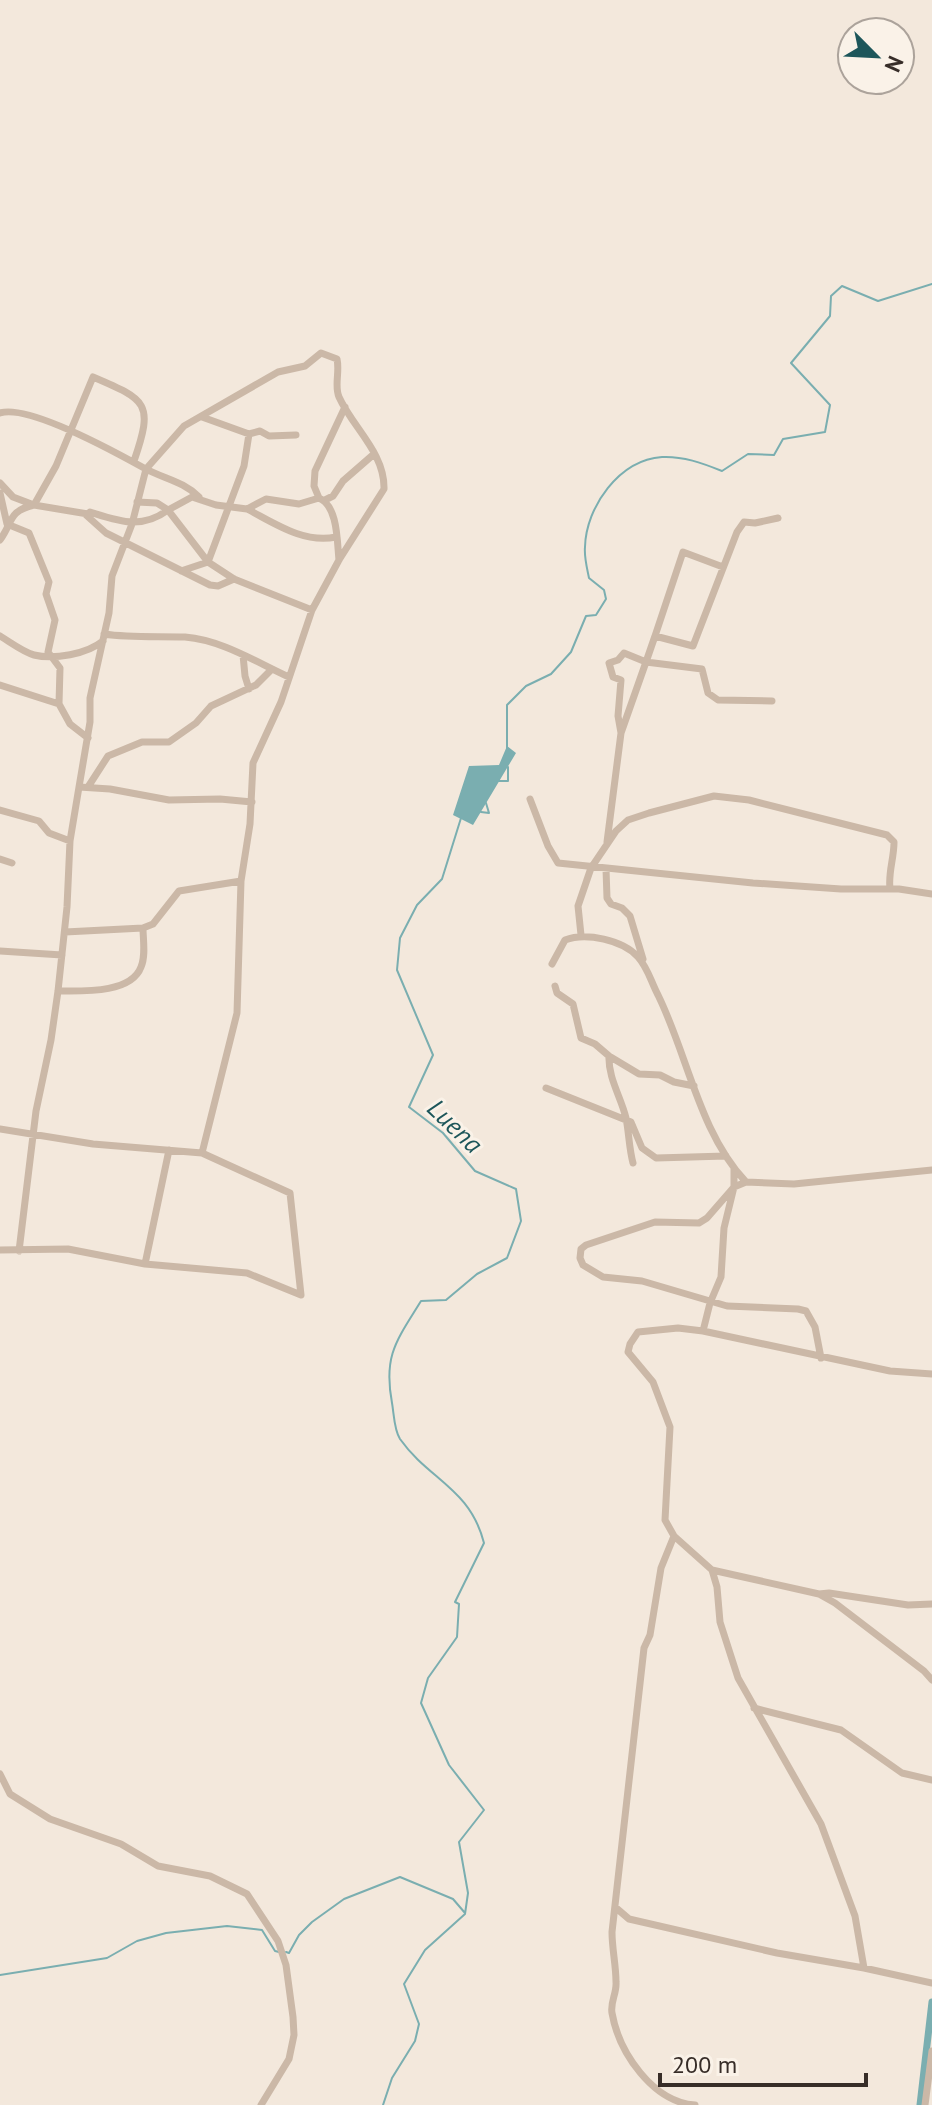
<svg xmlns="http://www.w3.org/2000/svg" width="932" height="2105" font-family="'PT Sans',sans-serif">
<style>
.water{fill:#7aaeb0}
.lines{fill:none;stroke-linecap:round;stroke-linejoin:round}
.stream{stroke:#7aaeb0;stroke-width:2}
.canal{stroke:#7aaeb0;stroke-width:7}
.minor{stroke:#cbb8a7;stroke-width:7}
.labels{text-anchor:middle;stroke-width:6;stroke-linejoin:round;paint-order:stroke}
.water-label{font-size:26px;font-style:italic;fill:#1d565a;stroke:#faf2e8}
</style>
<rect width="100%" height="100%" fill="#f3e8dc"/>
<!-- water -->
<path class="water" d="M 507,746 L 516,753 L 473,825 L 453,815 L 469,766 L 499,765 Z"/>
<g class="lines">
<!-- stream -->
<path class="stream" d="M 507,748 L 507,705 L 526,686 L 551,674 L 571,652 L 586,616 L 596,615 L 606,599 L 604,590 L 589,578 C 587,568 584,557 585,547 C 586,507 619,460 662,457 C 683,456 702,463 722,471 L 748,454 L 774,455 L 783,439 L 825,432 L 830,405 L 791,363 L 830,316 L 831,296 L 842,286 L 878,301 L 932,284
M 497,781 L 508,781 L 508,767
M 481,812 L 489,813 L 486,803
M 286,1952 L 289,1953 L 299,1935 L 312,1922 L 344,1899 L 400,1877 L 453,1899 L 465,1913
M 0,1975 L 107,1958 L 137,1941 L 166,1933 L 227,1926 L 262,1930 L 275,1951 L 279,1952
M 383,2105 L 392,2078 L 415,2041 L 419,2024 L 404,1984 L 425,1950 L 465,1914 L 468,1893 L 459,1842 L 484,1810 L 449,1765 L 421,1703 L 428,1678 L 457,1637 L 459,1604 L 455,1602 L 484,1543 C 470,1488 429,1480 400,1439 C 394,1430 394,1414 392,1403 C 383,1355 397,1340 421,1301 L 446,1300 L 477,1274 L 507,1258 L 521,1221 L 516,1189 L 475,1171 L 443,1133 L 409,1107 L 433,1055 L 397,970 L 400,938 L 417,905 L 442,879 L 461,818"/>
<!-- canal -->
<path class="canal" d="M 920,2105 L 932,2002"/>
<!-- minor -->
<path class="minor" d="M 0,413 C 28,404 117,453 144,468 C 164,479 183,481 199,497
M 202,417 L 249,434 L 244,466 L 208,562
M 249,434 L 260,431 L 269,436 L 296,435
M 0,483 L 13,497 L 34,505 L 88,514 L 90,512 C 119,521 141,530 168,510 L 208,562
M 0,493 L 7,524 L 29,533 L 49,582 L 46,594 L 55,620 L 48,652 L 60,668 L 59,704
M 325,500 L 333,496 L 343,481 L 374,454
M 137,502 L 157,503 L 168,510 L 192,497 L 216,505 L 247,509 L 266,499 L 299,504 L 319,498
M 247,509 C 274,523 304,544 336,537
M 86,515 L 106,533 L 210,585 L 218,586 L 234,579
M 0,540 C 13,522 8,511 34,505 L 56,466 L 93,377 C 147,400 154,403 134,461
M 339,560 C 337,541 338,506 319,498 L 314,486 L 315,471 L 345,407
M 723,567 L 683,552 L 655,636 L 693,646 L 737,532 L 744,522 L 755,523 L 778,518
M 181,571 L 208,562 L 234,579 L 312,610
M 104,634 C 131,638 158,636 185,637 C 222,640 256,662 289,677
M 0,636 C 10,642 23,652 34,655 C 54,660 87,654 103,641
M 655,636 L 646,662 L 621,733 L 618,716 L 621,680 L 613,677 L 609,663 L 618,660 L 624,653 L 646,662 L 702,669 L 708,693 L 718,700 L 772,701
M 243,655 L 245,676 L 249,689
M 0,685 L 59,704 L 70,724 L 88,738
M 88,787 L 108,756 L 142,742 L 169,742 L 196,723 L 211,706 L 256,685 L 272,669
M 530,799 L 548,846 L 558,863 L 753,883 L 841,889 L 899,889 L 932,894
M 0,810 L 39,821 L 49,833 L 70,841
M 607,842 L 621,733
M 0,859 L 12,863
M 606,869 L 607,898 L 611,904 L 622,908 L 630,916 L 643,959
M 65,932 L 143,928 L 153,924 L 179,891 L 241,881
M 581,935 L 578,906 L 591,868 L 616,831 L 628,820 L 649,813 L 714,796 L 749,800 L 887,835 L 894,842 C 894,859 888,872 890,889
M 0,951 L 62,955
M 552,964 L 565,940 C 586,932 623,940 638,957 C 648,968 651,982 658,995 C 688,1056 699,1132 746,1182 L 794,1184 L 932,1170
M 555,986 L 557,993 L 573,1004 L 581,1038 L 595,1044 L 609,1056 L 639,1074 L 660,1075 L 674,1082 L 694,1086
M 58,991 C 81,991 131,994 141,967 C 146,956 143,939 143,928
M 609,1056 C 608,1078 621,1097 626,1118 C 629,1133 629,1148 633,1163
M 546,1088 L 631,1122 L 642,1148 L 656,1158 L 726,1156
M 0,1129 L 93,1144 L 202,1153 L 290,1193 L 301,1295 L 247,1273 L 145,1264 L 68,1249 L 0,1250
M 202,1153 L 237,1013 L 241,881 L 250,824 L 253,763 L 281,702 L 312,610 L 339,560 L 384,489 C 385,453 353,428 339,397 C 334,386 340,372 337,359 L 321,353 L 305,366 L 278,372 L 184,426 L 146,469 L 132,524 L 112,576 L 109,613 L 90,698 L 90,722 L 79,787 L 110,789 L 169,800 L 220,799 L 252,802
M 746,1182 L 734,1187 L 707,1218 L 699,1223 L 655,1222 L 586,1245 L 581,1249 L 580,1258 L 583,1265 L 603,1277 L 642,1281 L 727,1306 L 798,1309 L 806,1311 L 815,1327 L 821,1358
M 19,1251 L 36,1111 L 51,1040 L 58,991 L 67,907 L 70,841 L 79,787
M 145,1264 L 169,1150
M 703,1331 L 710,1303 L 721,1277 L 724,1228 L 734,1187 L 734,1169
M 932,1374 L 890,1371 L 703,1331 L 678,1328 L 638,1332 L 630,1344 L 628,1352 L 653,1382 L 670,1427 L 665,1520 L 674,1536 L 712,1570 L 819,1594 L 835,1603 L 924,1671 L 932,1680
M 674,1536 L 661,1568 L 650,1635 L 644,1648 L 612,1932 C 612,1949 616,1965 616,1982 C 617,1993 610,2002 612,2013 C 619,2053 653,2102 695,2105
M 712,1570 L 717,1587 L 720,1622 L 738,1678 L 821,1824 L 855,1916 L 864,1968
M 819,1594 L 829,1593 L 908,1605 L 932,1604
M 754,1708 L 841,1730 L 902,1773 L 932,1780
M 0,1774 L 10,1794 L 50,1819 L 121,1844 L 158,1866 L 210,1876 L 247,1894 L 278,1941 L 286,1965 L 293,2017 L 294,2035 L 289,2059 L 261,2105
M 615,1907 L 629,1919 L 777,1953 L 864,1968 L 932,1983
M 925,2105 L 932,2051"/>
</g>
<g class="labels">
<!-- water labels -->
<g class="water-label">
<text transform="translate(455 1126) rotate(44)" y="9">Luena</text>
</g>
</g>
<!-- north arrow -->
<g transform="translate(876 56) rotate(114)"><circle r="38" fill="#faf2e8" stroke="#aca39b" stroke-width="2"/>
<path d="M0-6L14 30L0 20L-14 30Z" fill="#1d565a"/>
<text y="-12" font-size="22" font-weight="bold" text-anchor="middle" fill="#372d28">N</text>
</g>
<!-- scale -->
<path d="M660 2073v12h206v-12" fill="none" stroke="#372d28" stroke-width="4"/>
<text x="672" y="2073" font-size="24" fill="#372d28" stroke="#faf2e8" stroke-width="6" paint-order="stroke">200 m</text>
</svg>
